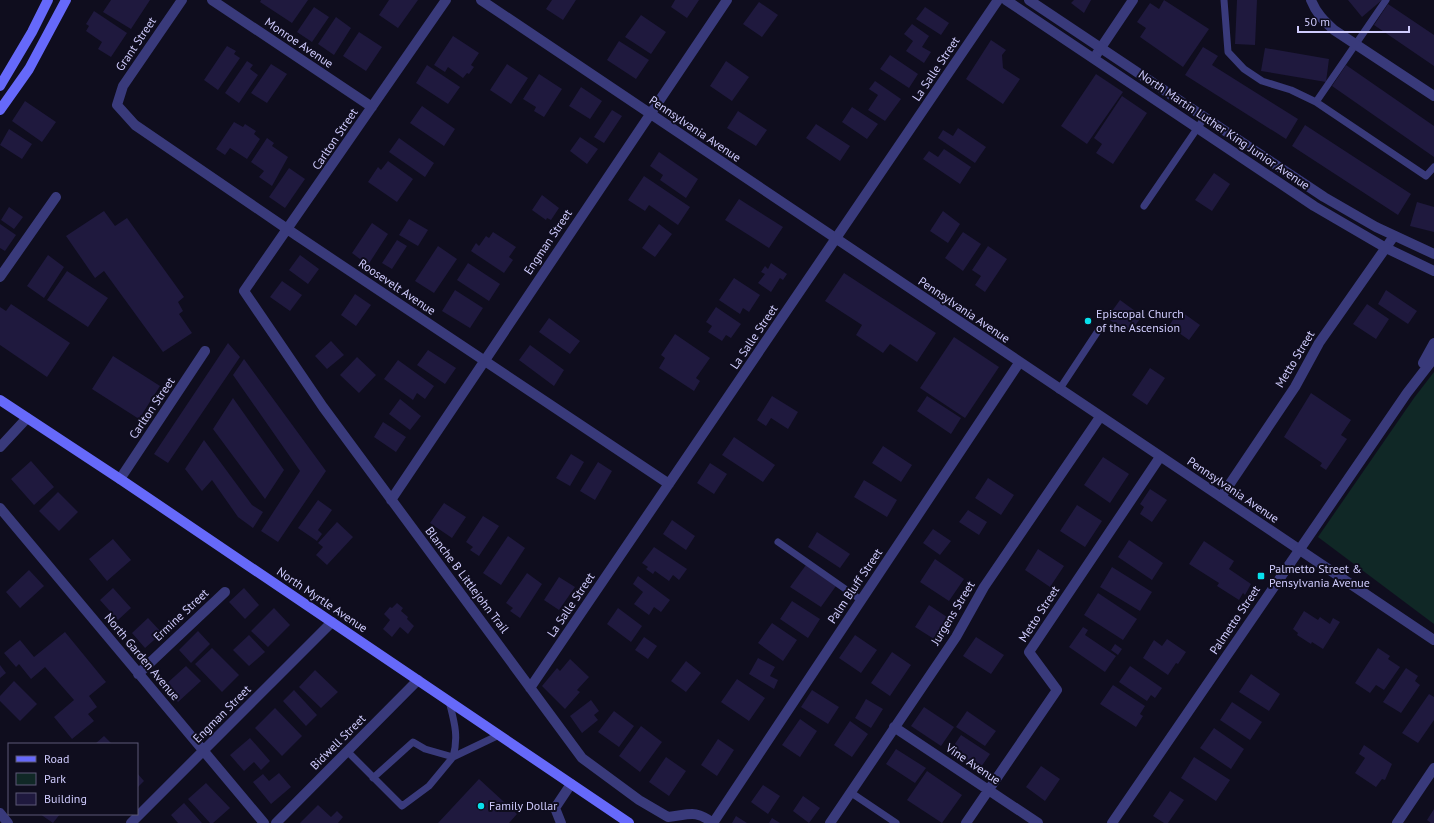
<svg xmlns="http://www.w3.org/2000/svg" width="1434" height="823" font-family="'PT Sans',sans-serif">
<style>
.green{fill:#102826}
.building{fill:#1f193e}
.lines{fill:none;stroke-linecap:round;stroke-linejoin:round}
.service{stroke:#393a7b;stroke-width:7}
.minor{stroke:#393a7b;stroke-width:10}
.tertiary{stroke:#393a7b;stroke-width:10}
.secondary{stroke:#6669fa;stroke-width:10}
.poi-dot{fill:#08e0ec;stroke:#0f0d1e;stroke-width:1.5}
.labels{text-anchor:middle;stroke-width:4;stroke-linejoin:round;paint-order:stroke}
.street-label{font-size:12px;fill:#cfcbfd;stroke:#0f0d1e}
.poi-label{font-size:12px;fill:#cfcbfd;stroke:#0f0d1e;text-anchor:start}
</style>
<rect width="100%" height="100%" fill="#0f0d1e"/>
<!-- green -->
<path class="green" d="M 1434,372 L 1434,624 L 1318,537 L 1414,398 Z"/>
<!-- building -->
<path class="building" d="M 111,0 L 150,0 L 131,29 L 103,12 Z
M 261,0 L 308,0 L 292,23 L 260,2 Z
M 389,0 L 418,0 L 398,28 L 379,15 Z
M 552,0 L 576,0 L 563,20 L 546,9 Z
M 675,0 L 699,0 L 687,18 L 671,7 Z
M 1074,0 L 1091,0 L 1084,13 L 1071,3 Z
M 1164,0 L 1209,29 L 1183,67 L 1140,37 L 1146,28 L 1137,22 L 1150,3 L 1159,9 Z
M 1237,0 L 1257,0 L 1255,45 L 1235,44 Z
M 1348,0 L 1382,0 L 1362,17 Z
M 759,2 L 778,15 L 762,37 L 743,24 Z
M 1388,4 L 1434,35 L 1434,66 L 1374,25 Z
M 314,7 L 329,17 L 312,42 L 297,32 Z
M 925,7 L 949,23 L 941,35 L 916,19 Z
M 94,11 L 127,33 L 111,57 L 98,49 L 102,42 L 86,31 L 89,26 L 86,24 Z
M 641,15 L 666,32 L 651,54 L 625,37 Z
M 336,17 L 351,28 L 334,55 L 318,44 Z
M 912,24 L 929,36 L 922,47 L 931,52 L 924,63 L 906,51 L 913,41 L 904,34 Z
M 359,32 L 382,47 L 366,71 L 343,56 Z
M 453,36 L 479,53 L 471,65 L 474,67 L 469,74 L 467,73 L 463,78 L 448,67 L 445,72 L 434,65 Z
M 991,40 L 1006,50 L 1002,55 L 1003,68 L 1020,79 L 1003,104 L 966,79 Z
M 619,41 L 649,60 L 636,79 L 607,60 Z
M 227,46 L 236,51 L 234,54 L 240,58 L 218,90 L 204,80 Z
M 1203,47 L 1218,56 L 1212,65 L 1298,119 L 1286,139 L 1185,75 Z
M 1265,48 L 1329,59 L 1326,82 L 1261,71 Z
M 890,55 L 918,74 L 909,88 L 880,69 Z
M 247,61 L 253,65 L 250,69 L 258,75 L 239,103 L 225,93 Z
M 726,61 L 749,77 L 732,101 L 710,86 Z
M 271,64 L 287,74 L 267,103 L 251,93 Z
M 507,64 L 528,78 L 511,104 L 490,90 Z
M 427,65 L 460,87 L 448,104 L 416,83 Z
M 1346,65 L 1434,126 L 1434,157 L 1332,86 Z
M 539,74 L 562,89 L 544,117 L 534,111 L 536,107 L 523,99 Z
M 1096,74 L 1123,92 L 1087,144 L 1061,126 Z
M 875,81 L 901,99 L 885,121 L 868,110 L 878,95 L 869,89 Z
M 581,87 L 602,101 L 590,119 L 569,106 Z
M 1122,96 L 1147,113 L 1113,164 L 1096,153 L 1102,144 L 1094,138 Z
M 25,101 L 56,122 L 42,142 L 12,121 Z
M 422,106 L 455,129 L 444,146 L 410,123 Z
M 852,107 L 878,124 L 867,139 L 842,122 Z
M 612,110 L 622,116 L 604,143 L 594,137 Z
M 738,111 L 767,130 L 756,146 L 727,128 Z
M 234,122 L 243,127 L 245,124 L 256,131 L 254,134 L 260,139 L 247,159 L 230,148 L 225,155 L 216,149 Z
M 816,124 L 850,146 L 840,161 L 806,138 Z
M 1305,125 L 1411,194 L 1398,215 L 1292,146 Z
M 958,128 L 986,147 L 975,163 L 938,138 L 943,130 L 953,136 Z
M 9,129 L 32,144 L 22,159 L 0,145 Z
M 580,137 L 598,149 L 587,164 L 570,151 Z
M 267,138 L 274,143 L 272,146 L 288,157 L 272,186 L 259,177 L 264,171 L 251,162 Z
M 399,138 L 434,163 L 425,177 L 389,152 Z
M 944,149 L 971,167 L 960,184 L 923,159 L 929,151 L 938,157 Z
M 659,152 L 698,179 L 686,198 L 660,180 L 663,175 L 650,166 Z
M 388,161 L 413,179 L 397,202 L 368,182 L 378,167 L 381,170 Z
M 289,168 L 305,179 L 285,208 L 269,197 Z
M 1214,173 L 1230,184 L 1212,211 L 1195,200 Z
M 644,176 L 690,207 L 678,225 L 649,205 L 645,211 L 628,200 Z
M 542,195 L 559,208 L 551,220 L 547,218 L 546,220 L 532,210 Z
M 739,199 L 783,227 L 769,248 L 725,220 Z
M 1417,202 L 1434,207 L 1434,232 L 1410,226 Z
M 9,207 L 23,217 L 14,229 L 1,220 Z
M 104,211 L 115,226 L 127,218 L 184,297 L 178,302 L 183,311 L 179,314 L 192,333 L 163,352 L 104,271 L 95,278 L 66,236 Z
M 943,211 L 960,224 L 948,243 L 930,231 Z
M 409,219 L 428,230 L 418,246 L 399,235 Z
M 372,223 L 388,234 L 368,265 L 352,253 Z
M 0,224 L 16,235 L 5,251 L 0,248 Z
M 659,224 L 672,234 L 655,257 L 642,248 Z
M 493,232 L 516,247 L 509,257 L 513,260 L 504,273 L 471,251 L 476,243 L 479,246 L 486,236 L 489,238 Z
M 963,232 L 981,244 L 963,271 L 945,258 Z
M 397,240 L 407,246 L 392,269 L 382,263 Z
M 438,246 L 457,259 L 434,293 L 415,281 Z
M 988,246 L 1007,259 L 985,292 L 975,285 L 981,276 L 972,270 Z
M 48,255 L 64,267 L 44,298 L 27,286 Z
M 300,255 L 319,269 L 308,284 L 289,270 Z
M 468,263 L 500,284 L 489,301 L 457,280 Z
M 771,263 L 787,274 L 783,280 L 780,278 L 771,292 L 758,283 L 765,274 L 761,272 L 765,266 L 768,269 Z
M 67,271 L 108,298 L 88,327 L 47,300 Z
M 844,273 L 936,333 L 917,362 L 890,344 L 883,353 L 856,335 L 862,325 L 825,301 Z
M 734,278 L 760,295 L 749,312 L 743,308 L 740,314 L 719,300 Z
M 282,281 L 302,295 L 290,311 L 270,297 Z
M 455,290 L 483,308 L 470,328 L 442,311 Z
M 1386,290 L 1417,311 L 1408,324 L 1378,304 Z
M 355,294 L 371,305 L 356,326 L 341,315 Z
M 1120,300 L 1142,316 L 1129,334 L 1107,318 Z
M 11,304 L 70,343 L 47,377 L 0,345 L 0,307 L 6,311 Z
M 1367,304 L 1389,319 L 1376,339 L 1353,324 Z
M 716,307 L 741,324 L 731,338 L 726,335 L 722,341 L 708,332 L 712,326 L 706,322 Z
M 1179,310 L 1200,325 L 1189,340 L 1169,326 Z
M 549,318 L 580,341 L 570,354 L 539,332 Z
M 675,334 L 710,358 L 696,378 L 700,381 L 694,391 L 659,368 L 665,358 L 661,355 Z
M 954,337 L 999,367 L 965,418 L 920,388 Z
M 331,341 L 344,355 L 327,369 L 315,356 Z
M 228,343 L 240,357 L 168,463 L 154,454 Z
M 530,345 L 564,370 L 554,386 L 519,360 Z
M 428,350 L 456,368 L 445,384 L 417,365 Z
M 113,356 L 160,386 L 139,419 L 92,389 Z
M 357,357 L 376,375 L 359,393 L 340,375 Z
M 244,359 L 326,471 L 278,542 L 261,531 L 300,471 L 233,375 Z
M 398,360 L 434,386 L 425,399 L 417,393 L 413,400 L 384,379 Z
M 1150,368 L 1165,378 L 1147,405 L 1132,395 Z
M 1311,393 L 1351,420 L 1341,435 L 1347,439 L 1326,470 L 1320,466 L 1322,463 L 1284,437 Z
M 772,396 L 798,412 L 788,429 L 771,418 L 766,426 L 757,420 Z
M 927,396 L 961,418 L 951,434 L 917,411 Z
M 233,398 L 284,470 L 265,499 L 213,429 Z
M 400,399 L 421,416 L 410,430 L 389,414 Z
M 383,422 L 406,437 L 396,452 L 374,437 Z
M 734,437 L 775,465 L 763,482 L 722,455 Z
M 204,440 L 252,505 L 263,512 L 253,528 L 238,517 L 212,480 L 202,491 L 185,469 Z
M 883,446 L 912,465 L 901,482 L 872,463 Z
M 571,454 L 584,462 L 570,486 L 556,478 Z
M 1103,457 L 1129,474 L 1110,503 L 1084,485 Z
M 31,461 L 54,487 L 34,505 L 11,479 Z
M 598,462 L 612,471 L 595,500 L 580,491 Z
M 710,463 L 727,474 L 714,494 L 697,483 Z
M 988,478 L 1014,495 L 1001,515 L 975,498 Z
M 864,480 L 897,500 L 887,517 L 854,497 Z
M 1150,489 L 1167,500 L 1152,522 L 1140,514 L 1144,507 L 1140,504 Z
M 58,492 L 78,512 L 59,531 L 39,511 Z
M 318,500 L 332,510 L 318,530 L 322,534 L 317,541 L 298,528 Z
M 444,503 L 466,517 L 452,538 L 430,523 Z
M 1077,505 L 1102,521 L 1085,547 L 1060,531 Z
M 968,510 L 987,522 L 979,535 L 959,522 Z
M 483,516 L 499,526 L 479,556 L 470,550 L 473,547 L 466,542 Z
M 672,520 L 695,536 L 686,550 L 663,534 Z
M 337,522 L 353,537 L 327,565 L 316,555 L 323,547 L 318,543 Z
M 933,529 L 951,541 L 940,555 L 923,543 Z
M 817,532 L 850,554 L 840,568 L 808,547 Z
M 508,536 L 525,548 L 501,585 L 483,573 Z
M 113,539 L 131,560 L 107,581 L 89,559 Z
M 1129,540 L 1163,563 L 1152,580 L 1118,557 Z
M 1204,541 L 1234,561 L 1229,569 L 1251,584 L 1245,595 L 1243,593 L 1239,600 L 1217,586 L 1219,583 L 1189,564 Z
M 654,547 L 687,569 L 679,580 L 673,575 L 669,581 L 655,571 L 653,574 L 646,569 L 648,567 L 642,563 Z
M 1038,549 L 1064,566 L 1050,587 L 1025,570 Z
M 935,559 L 964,579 L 949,601 L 920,582 Z
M 806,565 L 836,586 L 821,607 L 790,587 Z
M 1112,567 L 1152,592 L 1140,611 L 1100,587 Z
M 29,570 L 44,586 L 20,608 L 6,592 Z
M 527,573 L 542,584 L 520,618 L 510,611 L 513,608 L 506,603 Z
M 638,576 L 670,600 L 661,612 L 654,607 L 649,615 L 634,604 L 643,592 L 633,584 Z
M 559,577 L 575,587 L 559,610 L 544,600 Z
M 113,588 L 131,608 L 118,620 L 100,600 Z
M 244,588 L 259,605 L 245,619 L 229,602 Z
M 1098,593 L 1137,619 L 1123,640 L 1084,615 Z
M 792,601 L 820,619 L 808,638 L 780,619 Z
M 397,603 L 403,608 L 401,611 L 408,617 L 407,619 L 414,626 L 408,634 L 400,627 L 392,637 L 383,629 L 390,620 L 384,614 L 390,607 L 392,608 Z
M 929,605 L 947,617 L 934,639 L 915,627 Z
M 274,608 L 290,625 L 268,647 L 251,631 Z
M 618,608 L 642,626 L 631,642 L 607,624 Z
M 1304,611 L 1318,620 L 1320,617 L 1330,624 L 1333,618 L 1340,622 L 1323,649 L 1312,642 L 1311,644 L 1297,635 L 1298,633 L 1293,629 Z
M 148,618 L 162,633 L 145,648 L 132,633 Z
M 772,623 L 797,640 L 783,661 L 758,643 Z
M 1083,627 L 1088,630 L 1085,635 L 1116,656 L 1105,672 L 1069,647 Z
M 198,631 L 210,644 L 191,663 L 179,650 Z
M 65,632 L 106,682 L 89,696 L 97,707 L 88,714 L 94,721 L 72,739 L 54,717 L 74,700 L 45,667 L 31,679 L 19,664 L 16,667 L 4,653 L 20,640 L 34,657 Z
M 249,635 L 265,652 L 249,666 L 233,650 Z
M 855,635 L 877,650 L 861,673 L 839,658 Z
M 644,637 L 657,646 L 648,659 L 635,650 Z
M 976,637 L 1004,655 L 991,674 L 963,656 Z
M 1167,639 L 1186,652 L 1178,664 L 1176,663 L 1168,675 L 1143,658 L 1154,640 L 1162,646 Z
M 1115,644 L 1122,649 L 1118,655 L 1111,650 Z
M 212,648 L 239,675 L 222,692 L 195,664 Z
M 1378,648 L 1390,656 L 1388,659 L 1400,667 L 1384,690 L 1376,685 L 1370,693 L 1355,683 Z
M 892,652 L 911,665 L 890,696 L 871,683 Z
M 758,658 L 775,667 L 770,676 L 778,680 L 774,689 L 749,674 Z
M 570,659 L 589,677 L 577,690 L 580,692 L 565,709 L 542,686 L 557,668 L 560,671 Z
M 686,661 L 701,673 L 686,692 L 671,681 Z
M 0,665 L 6,673 L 0,678 Z
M 186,666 L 201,681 L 178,702 L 164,686 Z
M 1130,666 L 1162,688 L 1155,698 L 1151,695 L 1147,701 L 1119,682 Z
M 1406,668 L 1418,676 L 1415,681 L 1420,685 L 1401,713 L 1383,702 Z
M 315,670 L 338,692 L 321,708 L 299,687 Z
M 1251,674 L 1280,694 L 1269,711 L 1239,692 Z
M 737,679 L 765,698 L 749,721 L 721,702 Z
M 14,681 L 37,704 L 20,721 L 0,701 L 0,696 Z
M 1113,685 L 1145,706 L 1140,714 L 1143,716 L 1136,727 L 1100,704 Z
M 294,690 L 317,715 L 306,726 L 283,701 Z
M 812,690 L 839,707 L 828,724 L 801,707 Z
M 1429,694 L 1434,697 L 1434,720 L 1418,743 L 1402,733 Z
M 866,699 L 883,709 L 871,728 L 855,718 Z
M 591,700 L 599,711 L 594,715 L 598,720 L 582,733 L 570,716 Z
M 1232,702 L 1262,722 L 1250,740 L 1220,720 Z
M 924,707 L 954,727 L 941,746 L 911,726 Z
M 275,708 L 302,736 L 282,756 L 255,728 Z
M 614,711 L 634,726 L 619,747 L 598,732 Z
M 967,711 L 996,731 L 985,746 L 956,727 Z
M 800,719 L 817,731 L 800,757 L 782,745 Z
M 850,721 L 868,734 L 852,757 L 834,745 Z
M 641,726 L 662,742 L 640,772 L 619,756 Z
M 1214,728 L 1244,749 L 1231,769 L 1200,748 Z
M 961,735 L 990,754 L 979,770 L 950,751 Z
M 104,736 L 112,744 L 95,744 Z
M 250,738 L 270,761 L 261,770 L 254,762 L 244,771 L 230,755 Z
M 718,739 L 734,750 L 717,776 L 701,765 Z
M 1364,745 L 1392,764 L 1385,780 L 1382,779 L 1376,787 L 1355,773 L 1365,758 L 1359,754 Z
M 896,749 L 926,768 L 915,783 L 886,764 Z
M 666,757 L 686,771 L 669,796 L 649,782 Z
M 1194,757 L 1230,780 L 1216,801 L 1181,778 Z
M 1041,766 L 1060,779 L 1045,801 L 1026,787 Z
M 927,771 L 962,795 L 942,823 L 907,800 Z
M 137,773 L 144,781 L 137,788 Z
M 279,773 L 291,787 L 271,804 L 253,782 L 263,774 L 269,781 Z
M 479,779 L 517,814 L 509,823 L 438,823 Z
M 206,783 L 230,808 L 213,823 L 210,823 L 188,799 Z
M 763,785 L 780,796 L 768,814 L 751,802 Z
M 1170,791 L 1184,800 L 1168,823 L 1164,823 L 1153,816 Z
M 803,796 L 820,808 L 809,823 L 793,811 Z
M 184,803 L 202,823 L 178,823 L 171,815 Z
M 318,805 L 331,817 L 337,811 L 343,817 L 338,823 L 300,823 Z
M 1434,809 L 1434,823 L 1431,823 L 1427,820 Z
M 40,814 L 60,814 L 53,823 Z
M 736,816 L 747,823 L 732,823 Z
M 772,818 L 780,823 L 769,823 Z"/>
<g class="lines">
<!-- service -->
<path class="service" d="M 1224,0 L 1228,52 L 1244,69 L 1262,81 L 1291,90 L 1316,102 L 1426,176 L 1434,167
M 1316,102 L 1386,0
M 1144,206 L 1205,117
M 1059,390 L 1100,328
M 778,542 L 861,600
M 449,701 C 454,721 459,736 453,757
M 347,751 L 402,806 L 429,786 L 453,757 L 425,749 L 413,742 L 373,778
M 453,757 L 499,735
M 850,792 L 896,823"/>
<!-- minor -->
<path class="minor" d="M 182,0 L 123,86 L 117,105 L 135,125 L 296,235 L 669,484
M 212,0 L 372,107
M 446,0 L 244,291 L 323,407 L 582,758 L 639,800 L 668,817 C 689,815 695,809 713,823
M 481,0 C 798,214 1116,427 1434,640
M 1311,0 C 1316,13 1324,21 1334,30 L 1434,96
M 1094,58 L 1133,0
M 0,277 L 56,197
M 0,447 L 27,418
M 120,479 L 205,351
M 1221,497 L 1295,387 L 1319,343 L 1394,236
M 391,500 L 727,0
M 0,508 L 264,823
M 138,674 L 225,592
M 530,688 L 998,0
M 894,727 L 1038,823
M 131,823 L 332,622
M 276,823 L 418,680
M 561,823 L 555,808 L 571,784
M 713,823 L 1019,363
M 830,823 L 956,637 L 984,587 L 1100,417
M 966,823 L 1057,690 L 1029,652 L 1160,457
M 1397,823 L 1434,768"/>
<!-- tertiary -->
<path class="tertiary" d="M 1006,0 L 1314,206 L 1386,248 L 1434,271
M 1029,0 L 1324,197 L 1376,227 L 1434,254
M 1423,363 L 1434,343
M 0,813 L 8,823
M 1112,823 L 1407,393 L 1434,358"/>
<!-- secondary -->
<path class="secondary" d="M 0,86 L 32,32 L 48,0
M 0,110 L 29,69 L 66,0
M 0,400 L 120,479 L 629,823"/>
</g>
<!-- markers -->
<g class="poi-dot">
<circle cx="1088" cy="321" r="4"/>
<rect x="1257" y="572" width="8" height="8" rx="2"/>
<circle cx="481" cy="806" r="4"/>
</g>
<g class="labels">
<!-- street labels -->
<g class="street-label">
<text transform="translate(299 43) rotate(34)" y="4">Monroe Avenue</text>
<text transform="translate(136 44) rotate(-56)" y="4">Grant Street</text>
<text transform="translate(936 69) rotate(-56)" y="4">La Salle Street</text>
<text transform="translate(695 129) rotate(34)" y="4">Pennsylvania Avenue</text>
<text transform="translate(1224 130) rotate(34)" y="4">North Martin Luther King Junior Avenue</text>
<text transform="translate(335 139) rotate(-56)" y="4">Carlton Street</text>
<text transform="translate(548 242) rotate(-56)" y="4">Engman Street</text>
<text transform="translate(397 287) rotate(34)" y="4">Roosevelt Avenue</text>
<text transform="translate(964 310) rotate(34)" y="4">Pennsylvania Avenue</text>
<text transform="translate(754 337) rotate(-56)" y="4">La Salle Street</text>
<text transform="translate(1295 359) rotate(-59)" y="4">Metto Street</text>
<text transform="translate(152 408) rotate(-56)" y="4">Carlton Street</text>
<text transform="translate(1233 490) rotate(34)" y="4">Pennsylvania Avenue</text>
<text transform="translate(467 580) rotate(53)" y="4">Blanche B Littlejohn Trail</text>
<text transform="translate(855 586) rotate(-56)" y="4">Palm Bluff Street</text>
<text transform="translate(322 600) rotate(34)" y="4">North Myrtle Avenue</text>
<text transform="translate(571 605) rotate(-56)" y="4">La Salle Street</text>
<text transform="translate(953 613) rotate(-59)" y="4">Jurgens Street</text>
<text transform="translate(1039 614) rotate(-57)" y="4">Metto Street</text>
<text transform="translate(181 615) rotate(-43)" y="4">Ermine Street</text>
<text transform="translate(1235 620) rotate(-56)" y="4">Palmetto Street</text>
<text transform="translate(142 657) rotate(50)" y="4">North Garden Avenue</text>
<text transform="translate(222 714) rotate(-45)" y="4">Engman Street</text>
<text transform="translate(338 742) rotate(-45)" y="4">Bidwell Street</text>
<text transform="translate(973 764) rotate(34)" y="4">Vine Avenue</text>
</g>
<!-- poi labels -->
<g class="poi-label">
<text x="1096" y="318">Episcopal Church<tspan x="1096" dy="14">of the Ascension</tspan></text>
<text x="1269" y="573">Palmetto Street &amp;<tspan x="1269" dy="14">Pensylvania Avenue</tspan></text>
<text x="489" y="810">Family Dollar</text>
</g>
</g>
<!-- legend -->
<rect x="8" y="743" width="130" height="72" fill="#0f0d1e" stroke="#5c5977"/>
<rect x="16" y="756" width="20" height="6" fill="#6669fa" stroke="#5c5977"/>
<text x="44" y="763" font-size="12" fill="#cfcbfd">Road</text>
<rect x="16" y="773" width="20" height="12" fill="#102826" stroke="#5c5977"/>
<text x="44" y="783" font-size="12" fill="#cfcbfd">Park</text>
<rect x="16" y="793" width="20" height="12" fill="#1f193e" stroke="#5c5977"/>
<text x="44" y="803" font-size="12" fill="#cfcbfd">Building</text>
<!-- scale -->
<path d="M1298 26v6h111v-6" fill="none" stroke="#cfcbfd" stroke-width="2"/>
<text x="1304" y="26" font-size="12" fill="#cfcbfd" stroke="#0f0d1e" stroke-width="3" paint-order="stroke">50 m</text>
</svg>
